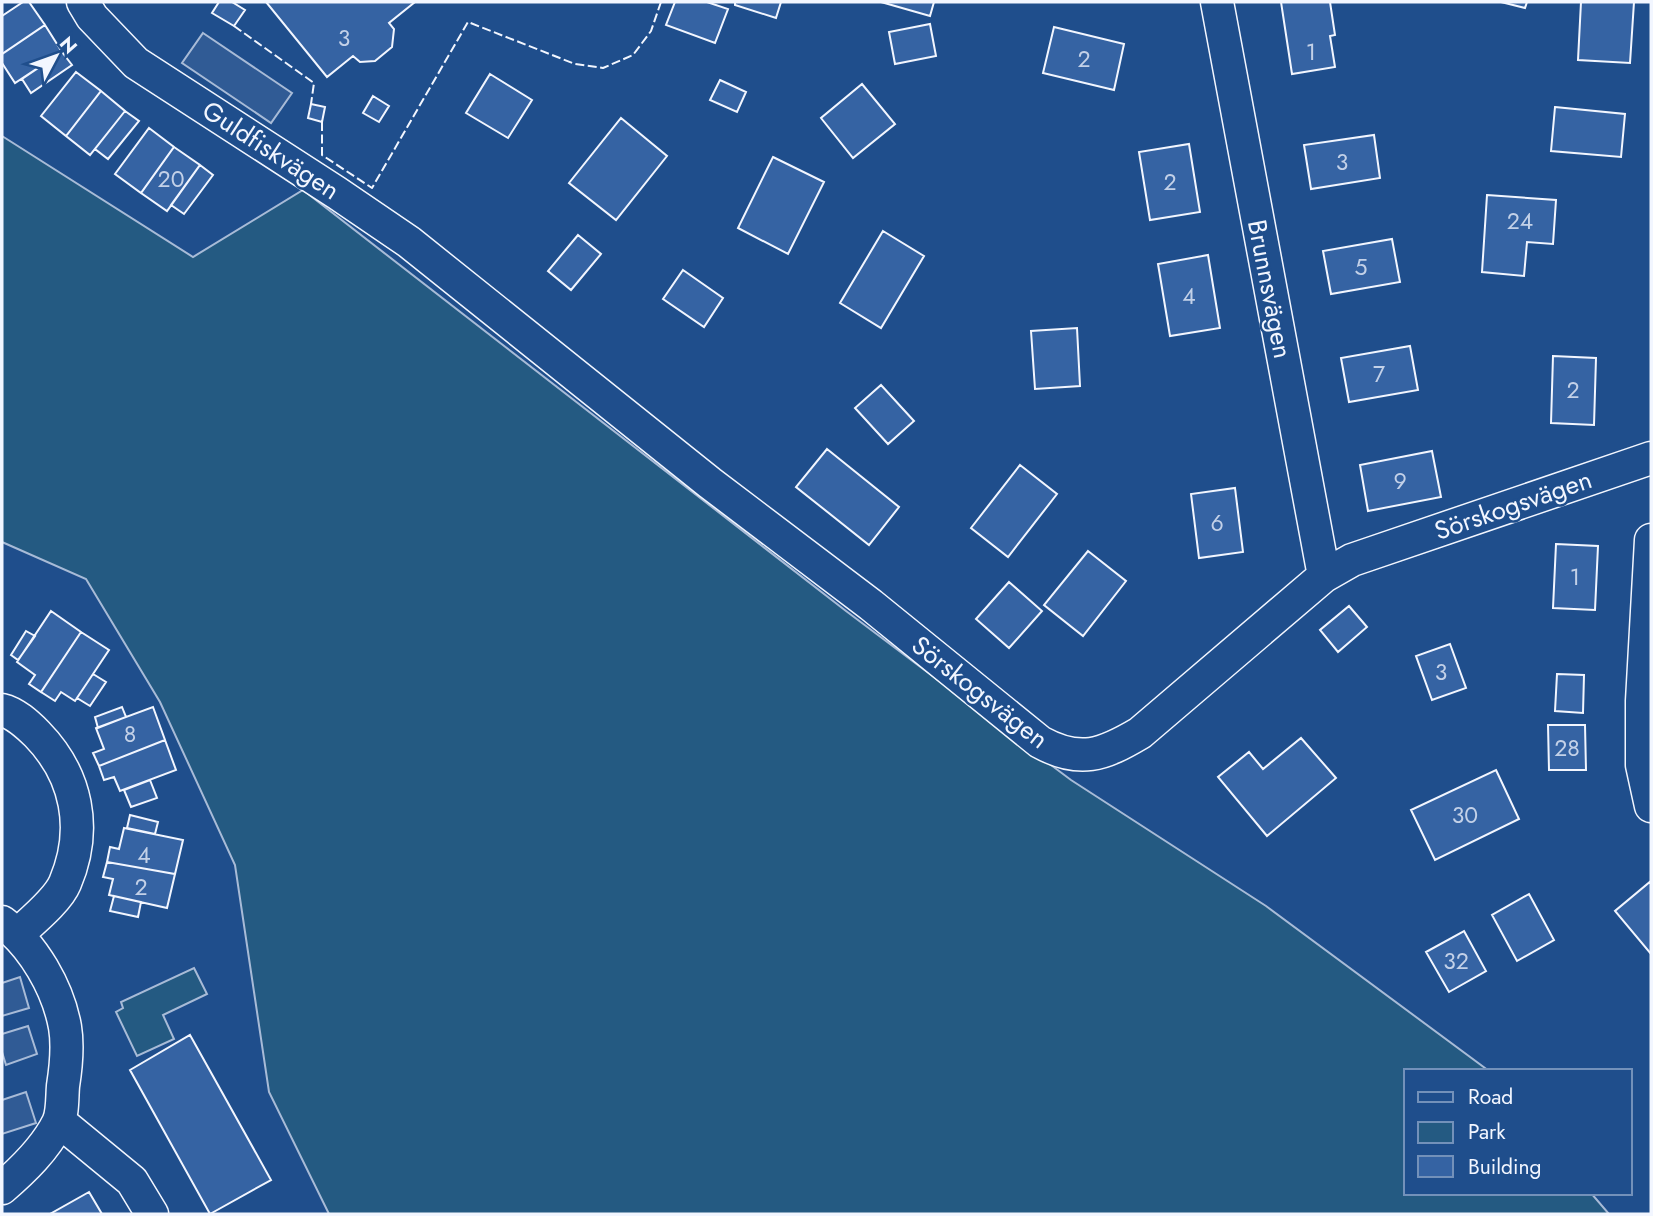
<svg xmlns="http://www.w3.org/2000/svg" width="1653" height="1216" font-family="Jost,sans-serif">
<style>
.green{fill:#245a82;stroke:#a8bbd7;stroke-width:2}
.parking{fill:#305b95;stroke:#a8bbd7;stroke-width:2}
.building{fill:#3563a3;stroke:#f2f6ff;stroke-width:2}
.lines{fill:none;stroke-linecap:round;stroke-linejoin:round}
.minor-casing{stroke:#f2f6ff;stroke-width:35}
.minor{stroke:#1f4e8c;stroke-width:32}
.fence{stroke:#f2f6ff;stroke-width:2;stroke-dasharray:9 3.5;stroke-linecap:butt}
.labels{text-anchor:middle;stroke-width:5;stroke-linejoin:round;paint-order:stroke}
.number-label{font-size:23px;fill:#c3d1e8}
.street-label{font-size:26px;fill:#f2f6ff;stroke:#1f4e8c}
</style>
<rect width="100%" height="100%" fill="#1f4e8c"/>
<!-- green -->
<path class="green" d="M 2,136 L 193,257 L 303,190 L 846,611 L 1071,780 L 1266,906 L 1489,1071 L 1406,1071 L 1406,1193 L 1591,1193 L 1609,1214 L 329,1214 L 269,1092 L 235,865 L 160,702 L 86,579 L 2,542 Z
M 194,968 L 207,994 L 163,1015 L 174,1039 L 137,1056 L 116,1012 L 123,1008 L 121,1002 Z"/>
<!-- parking -->
<path class="parking" d="M 203,33 L 292,93 L 271,123 L 182,63 Z
M 20,977 L 29,1008 L 2,1016 L 2,983 Z
M 28,1026 L 37,1054 L 6,1065 L 2,1052 L 2,1034 Z
M 26,1092 L 36,1123 L 2,1134 L 2,1100 Z"/>
<!-- building -->
<path class="building" d="M 23,2 L 29,2 L 45,25 L 2,54 L 2,16 Z
M 219,2 L 232,2 L 245,10 L 234,26 L 212,13 Z
M 266,2 L 415,2 L 389,23 L 394,29 L 392,47 L 375,61 L 360,62 L 353,56 L 327,77 Z
M 675,2 L 707,2 L 728,9 L 715,43 L 666,25 Z
M 735,2 L 781,2 L 776,18 L 735,5 Z
M 881,2 L 934,2 L 930,16 Z
M 1281,2 L 1330,2 L 1335,35 L 1330,36 L 1335,67 L 1292,74 Z
M 1501,2 L 1527,2 L 1525,8 Z
M 1581,2 L 1634,2 L 1630,63 L 1578,60 Z
M 930,24 L 936,56 L 895,64 L 889,32 Z
M 45,25 L 62,52 L 15,83 L 2,63 L 2,54 Z
M 1054,27 L 1124,44 L 1114,90 L 1043,73 Z
M 62,52 L 72,65 L 31,93 L 22,79 Z
M 76,72 L 101,91 L 66,136 L 41,116 Z
M 490,74 L 532,100 L 508,138 L 466,113 Z
M 720,80 L 746,92 L 737,112 L 710,100 Z
M 862,84 L 895,124 L 853,158 L 821,118 Z
M 101,91 L 125,111 L 90,155 L 66,136 Z
M 373,96 L 389,106 L 379,122 L 363,113 Z
M 311,104 L 325,107 L 322,122 L 308,118 Z
M 1555,107 L 1625,114 L 1621,157 L 1551,151 Z
M 125,111 L 139,121 L 108,159 L 95,149 Z
M 621,118 L 667,156 L 616,220 L 569,183 Z
M 149,128 L 174,147 L 141,193 L 115,174 Z
M 1374,135 L 1380,178 L 1311,189 L 1304,145 Z
M 1189,144 L 1200,212 L 1150,220 L 1139,152 Z
M 174,147 L 200,165 L 167,211 L 141,193 Z
M 773,157 L 824,182 L 788,254 L 738,228 Z
M 200,165 L 213,175 L 184,214 L 171,205 Z
M 1487,195 L 1556,200 L 1553,244 L 1527,242 L 1524,276 L 1482,272 Z
M 883,231 L 924,256 L 881,328 L 840,303 Z
M 578,235 L 601,254 L 571,290 L 548,271 Z
M 1392,239 L 1400,282 L 1331,294 L 1323,251 Z
M 1208,255 L 1220,328 L 1170,336 L 1158,264 Z
M 683,270 L 723,298 L 704,327 L 663,299 Z
M 1077,328 L 1080,386 L 1035,389 L 1031,331 Z
M 1410,346 L 1418,390 L 1349,402 L 1341,358 Z
M 1553,356 L 1596,358 L 1594,425 L 1551,423 Z
M 881,385 L 914,421 L 888,444 L 855,408 Z
M 827,449 L 899,507 L 869,545 L 796,487 Z
M 1432,451 L 1441,497 L 1368,511 L 1360,465 Z
M 1020,465 L 1057,494 L 1008,557 L 971,528 Z
M 1235,488 L 1243,552 L 1199,558 L 1191,494 Z
M 1556,544 L 1598,546 L 1595,610 L 1553,608 Z
M 1088,551 L 1126,581 L 1083,636 L 1044,605 Z
M 1009,582 L 1042,611 L 1009,648 L 976,619 Z
M 1349,606 L 1367,627 L 1338,652 L 1320,630 Z
M 51,611 L 81,632 L 41,692 L 29,684 L 35,675 L 17,662 Z
M 26,631 L 35,636 L 18,660 L 11,655 Z
M 81,632 L 109,650 L 75,701 L 61,692 L 55,701 L 41,692 Z
M 1450,644 L 1466,688 L 1432,700 L 1416,656 Z
M 93,674 L 106,682 L 90,706 L 77,698 Z
M 1557,674 L 1584,675 L 1583,713 L 1555,711 Z
M 122,707 L 126,717 L 98,728 L 95,717 Z
M 153,707 L 165,740 L 99,766 L 93,753 L 104,749 L 96,728 Z
M 1548,725 L 1585,725 L 1586,770 L 1549,770 Z
M 1301,738 L 1336,778 L 1267,836 L 1218,777 L 1249,752 L 1263,769 Z
M 165,740 L 176,770 L 120,791 L 114,777 L 104,780 L 99,766 Z
M 1496,770 L 1519,819 L 1435,860 L 1411,810 Z
M 150,780 L 157,798 L 131,807 L 124,790 Z
M 130,815 L 158,822 L 155,834 L 127,828 Z
M 124,828 L 183,840 L 175,874 L 107,862 L 110,847 L 119,849 Z
M 107,862 L 175,874 L 167,908 L 109,895 L 113,879 L 103,877 Z
M 1651,881 L 1651,954 L 1615,911 Z
M 1529,894 L 1554,940 L 1517,961 L 1492,915 Z
M 114,896 L 141,902 L 138,917 L 110,911 Z
M 1464,931 L 1486,971 L 1449,992 L 1426,952 Z
M 190,1035 L 271,1180 L 210,1214 L 130,1070 Z
M 89,1192 L 102,1214 L 50,1214 Z"/>
<g class="lines">
<!-- minor casing -->
<g class="minor-casing">
<path id="minor" d="M 83,2 L 92,17 L 136,63 L 337,193 L 409,242 L 710,483 L 871,605 L 1040,742 C 1080,764 1103,755 1140,733 L 1324,576 L 1352,560 L 1651,458
M 1217,2 L 1324,576
M 1651,540 L 1642,701 L 1642,765 L 1651,806
M 2,710 C 15,713 27,724 37,734 C 77,775 88,829 65,883 C 58,900 32,921 18,934
M 2,922 C 33,945 58,988 65,1027 C 68,1045 66,1067 63,1086 C 62,1097 63,1113 58,1123 C 45,1149 23,1170 2,1188
M 59,1121 L 132,1181 L 152,1214"/>
</g>
<!-- minor -->
<use href="#minor" class="minor"/>
<!-- fence -->
<path class="fence" d="M 234,26 L 314,83 L 311,104
M 322,122 L 322,155 L 372,188 L 468,22 L 575,64 L 603,68 L 633,55 L 651,31 L 661,2"/>
</g>
<g class="labels">
<!-- number labels -->
<g class="number-label">
<text x="344" y="46">3</text>
<text x="1311" y="60">1</text>
<text x="1084" y="67">2</text>
<text x="1342" y="170">3</text>
<text x="171" y="187">20</text>
<text x="1170" y="190">2</text>
<text x="1520" y="229">24</text>
<text x="1361" y="275">5</text>
<text x="1189" y="304">4</text>
<text x="1379" y="382">7</text>
<text x="1573" y="398">2</text>
<text x="1400" y="489">9</text>
<text x="1217" y="531">6</text>
<text x="1575" y="585">1</text>
<text x="1441" y="680">3</text>
<text x="130" y="742">8</text>
<text x="1567" y="756">28</text>
<text x="1465" y="823">30</text>
<text x="144" y="863">4</text>
<text x="141" y="895">2</text>
<text x="1456" y="969">32</text>
</g>
<!-- street labels -->
<g class="street-label">
<text transform="translate(271 150) rotate(33)" y="9">Guldfiskvägen</text>
<text transform="translate(1270 289) rotate(79)" y="9">Brunnsvägen</text>
<text transform="translate(1513 505) rotate(-19)" y="9">Sörskogsvägen</text>
<text transform="translate(980 692) rotate(38)" y="9">Sörskogsvägen</text>
</g>
</g>
<!-- border -->
<rect width="1653" height="1216" fill="none" stroke="#f2f6ff" stroke-width="7"/>
<!-- legend -->
<rect x="1404" y="1069" width="228" height="126" fill="#1f4e8c" stroke="#7391ba" stroke-width="2"/>
<rect x="1418" y="1092" width="35" height="10" fill="#1f4e8c" stroke="#7391ba" stroke-width="2"/>
<text x="1468" y="1104" font-size="21" fill="#f2f6ff">Road</text>
<rect x="1418" y="1122" width="35" height="21" fill="#245a82" stroke="#7391ba" stroke-width="2"/>
<text x="1468" y="1139" font-size="21" fill="#f2f6ff">Park</text>
<rect x="1418" y="1156" width="35" height="21" fill="#3563a3" stroke="#7391ba" stroke-width="2"/>
<text x="1468" y="1174" font-size="21" fill="#f2f6ff">Building</text>
<!-- north arrow -->
<g transform="translate(56 56) rotate(49)" stroke="#1f4e8c" stroke-width="5" paint-order="stroke">
<path d="M0-5L12 26L0 18L-12 26Z" fill="#f2f6ff"/>
<text y="-10" font-size="19" font-weight="bold" text-anchor="middle" fill="#f2f6ff">N</text>
</g>
</svg>
